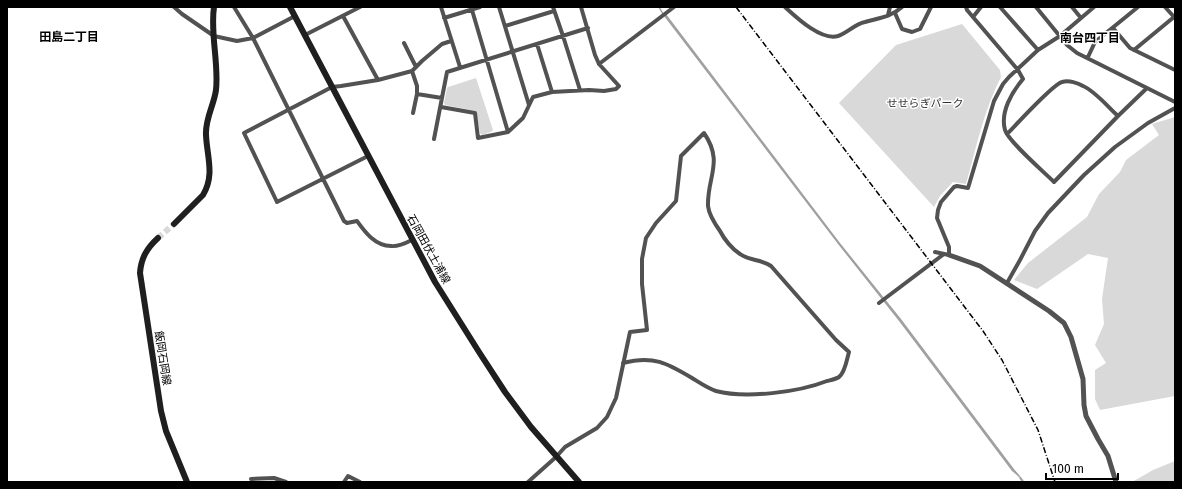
<svg xmlns="http://www.w3.org/2000/svg" width="1182" height="489" font-family="'Fira Sans','Noto Sans JP',sans-serif">
<style>
.green{fill:#d9d9d9}
.water{fill:#a0a0a0}
.lines{fill:none;stroke-linecap:round;stroke-linejoin:round}
.stream{stroke:#a0a0a0;stroke-width:1.5}
.secondary-tunnel{stroke:#d9d9d9;stroke-width:6;stroke-dasharray:6 3;stroke-linecap:butt}
.minor{stroke:#525252;stroke-width:4}
.tertiary{stroke:#525252;stroke-width:5}
.secondary{stroke:#1f1f1f;stroke-width:6}
.rail{stroke:#000;stroke-width:1.5;stroke-dasharray:6 2 1 2;stroke-linecap:butt}
.labels{text-anchor:middle;stroke-width:3;stroke-linejoin:round;paint-order:stroke}
.park-label{font-size:11px;fill:#303030;stroke:#fff}
.street-label{font-size:11px;fill:#000;stroke:#fff}
.neighbourhood-label{font-size:12px;font-weight:bold;fill:#000;stroke:#fff}
</style>
<rect width="100%" height="100%" fill="#fff"/>
<!-- green -->
<path class="green" d="M 962,24 L 1000,70 L 1001,77 C 984,110 976,148 966,184 L 953,182 L 940,196 L 934,207 L 839,103 L 896,45 Z
M 476,78 L 493,130 L 491,132 L 482,135 L 480,133 L 476,111 L 445,105 L 444,103 L 447,88 L 448,87 Z
M 1175,117 L 1175,396 L 1100,410 L 1095,399 L 1095,370 L 1106,363 L 1095,345 L 1104,324 L 1102,299 L 1108,258 L 1088,254 L 1037,289 L 1014,280 L 1028,263 L 1087,217 L 1099,194 L 1120,172 L 1126,160 L 1159,135 L 1152,124 Z
M 1175,461 L 1175,482 L 1132,482 L 1153,470 Z"/>
<!-- water -->
<path class="water" d="M 666,14 L 840,243 L 901,319 L 1014,469 L 1025,482 L 1012,471 L 899,321 L 838,244 L 664,16 Z"/>
<g class="lines">
<!-- stream -->
<path class="stream" d="M 659,7 L 663,14
M 1020,478 L 1023,482"/>
<!-- secondary-tunnel -->
<path class="secondary-tunnel" d="M 158,238 L 174,224"/>
<!-- minor -->
<path class="minor" d="M 174,7 L 182,14 L 214,36 L 237,41 L 253,38 L 295,16
M 234,7 L 253,38 L 344,221 L 347,223 L 357,221 C 365,232 375,246 391,246 C 398,247 406,243 412,240
M 441,7 L 460,67
M 499,7 L 529,105
M 553,7 L 563,36 L 580,90
M 785,7 C 796,17 821,41 838,36 C 847,33 855,24 865,22 C 879,18 891,17 902,7
M 966,7 L 967,10 L 1018,70 L 1023,79 C 1012,92 1000,112 1005,130 C 1008,141 1044,172 1054,182 L 1118,116 L 1147,88
M 1000,7 L 1038,50
M 1036,7 L 1067,45 L 1077,53 L 1175,102
M 1072,7 L 1081,18
M 1165,7 L 1175,18
M 472,10 L 508,132
M 895,13 L 902,29 L 912,32 L 920,29 L 931,7
M 888,15 L 890,7
M 343,16 L 378,80
M 973,17 L 981,7
M 444,18 L 480,7
M 505,26 L 554,11
M 1113,28 L 1130,48 L 1175,70
M 305,35 L 360,7
M 404,43 L 416,67
M 537,44 L 552,92
M 1134,50 L 1174,17
M 1088,57 L 1095,42 L 1138,7
M 599,64 L 674,7
M 412,71 L 417,86 L 417,94 L 442,98
M 441,107 L 475,113 L 478,138 L 508,132 L 523,118 L 533,97 L 552,92 L 589,90 L 604,91 L 616,89 L 619,86 L 599,64 L 595,55 L 581,7
M 413,113 L 417,94
M 1007,134 C 1016,125 1053,84 1062,82 C 1069,80 1078,83 1083,86 C 1095,91 1108,107 1118,116
M 434,139 L 447,72 L 588,28
M 368,156 L 277,202 L 244,133 L 332,87 L 341,86 L 378,80 L 412,71 L 422,61 L 442,44 L 451,41
M 935,252 L 949,255 L 949,247 L 937,218 L 938,210 L 941,202 L 954,187 L 957,186 L 968,188 L 994,101 L 1003,84 L 1009,77 L 1038,50 L 1060,36 L 1094,7
M 1007,283 L 1020,260 L 1035,231 L 1048,213 L 1084,175 L 1115,147 L 1148,123 L 1175,108
M 879,303 L 944,254
M 251,479 L 274,478 L 286,482
M 344,482 L 348,476 L 360,482
M 528,482 L 556,457 L 565,447 L 597,428 L 607,417 L 616,398 L 630,332 L 647,330 L 642,284 L 642,259 L 646,238 L 656,223 L 676,201 L 681,156 L 704,133 C 724,162 707,177 708,206 C 709,215 715,224 720,231 C 724,239 732,249 740,254 C 749,261 761,259 771,266 L 836,340 L 849,352 C 847,359 845,373 839,377 C 836,379 831,380 827,381 C 799,392 746,399 716,391 C 707,388 700,383 692,378 C 667,363 653,355 623,363"/>
<!-- tertiary -->
<path class="tertiary" d="M 949,255 L 980,266 L 1049,311 L 1064,323 L 1071,337 L 1083,379 L 1084,405 L 1086,416 L 1098,439 L 1108,456 L 1116,482"/>
<!-- secondary -->
<path class="secondary" d="M 290,7 L 435,282 L 479,352 L 505,392 L 531,427 L 579,482
M 174,224 L 203,195 C 215,175 207,157 206,135 C 205,119 214,105 216,90 C 219,64 210,33 214,7
M 158,238 C 147,248 141,258 140,273 L 161,411 L 166,431 L 187,482"/>
<!-- rail -->
<path class="rail" d="M 736,7 L 983,331 L 1002,360 L 1038,430 L 1055,482"/>
</g>
<g class="labels">
<!-- park labels -->
<g class="park-label">
<text x="925" y="107">せせらぎパーク</text>
</g>
<!-- street labels -->
<g class="street-label">
<text transform="translate(429 249) rotate(61)" y="4">石岡田伏土浦線</text>
<text transform="translate(163 358) rotate(81)" y="4">飯岡石岡線</text>
</g>
<!-- neighbourhood labels -->
<g class="neighbourhood-label">
<text x="69" y="41">田島二丁目</text>
<text x="1090" y="42">南台四丁目</text>
</g>
</g>
<!-- border -->
<rect width="1182" height="489" fill="none" stroke="#000000" stroke-width="16"/>
<!-- scale -->
<path d="M1046 473v6h72v-6" fill="none" stroke="#000000" stroke-width="2"/>
<text x="1052" y="473" font-size="12" fill="#000000" stroke="#ffffff" stroke-width="3" paint-order="stroke">100 m</text>
</svg>
